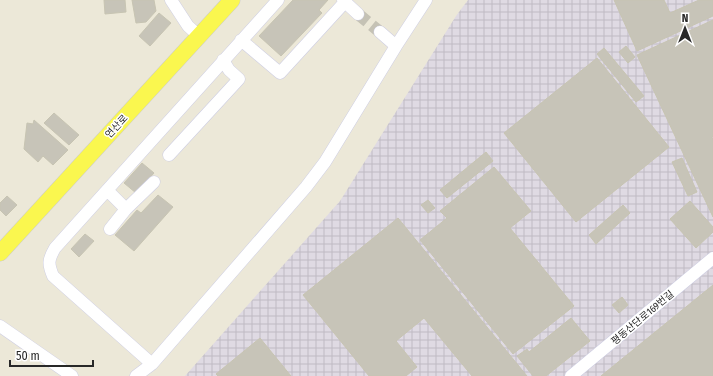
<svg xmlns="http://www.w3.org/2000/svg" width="713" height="376" font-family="'Fira Sans Condensed','Noto Sans KR',sans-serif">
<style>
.industrial{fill:url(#industrial-grid)}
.building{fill:#c7c4b8;stroke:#c7c4b2}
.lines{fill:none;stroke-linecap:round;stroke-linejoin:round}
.minor-tunnel{stroke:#c5c2b5;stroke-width:12;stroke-dasharray:12 6;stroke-linecap:butt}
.minor-casing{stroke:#cecee3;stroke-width:13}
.major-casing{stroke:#cbcbcb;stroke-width:17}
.minor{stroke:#fff;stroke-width:12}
.major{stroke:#faf74f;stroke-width:16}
.labels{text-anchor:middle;stroke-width:3;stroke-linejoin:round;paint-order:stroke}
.street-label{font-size:10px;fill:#282828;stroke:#fff}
</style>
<defs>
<pattern id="industrial-grid" width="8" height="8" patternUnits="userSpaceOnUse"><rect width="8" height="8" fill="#dfdae3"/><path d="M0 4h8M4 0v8" fill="none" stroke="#bfbbc3"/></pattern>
</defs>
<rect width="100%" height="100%" fill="#ece8d8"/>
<!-- industrial -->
<path class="industrial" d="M 468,0 L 713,0 L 713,376 L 185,376 L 340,201 L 456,16 Z"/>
<!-- building -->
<path class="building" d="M 104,0 L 125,0 L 126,12 L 105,14 Z
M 132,0 L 154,0 L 156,11 L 146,22 L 136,23 Z
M 293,0 L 328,0 L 319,10 L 322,13 L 281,56 L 259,36 Z
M 614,0 L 664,0 L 670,13 L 699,0 L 713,0 L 713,16 L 637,51 Z
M 159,13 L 171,23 L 150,46 L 139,36 Z
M 713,20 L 713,136 L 712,137 L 713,140 L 713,217 L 637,55 Z
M 626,46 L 635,57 L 628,63 L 619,52 Z
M 604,48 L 644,96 L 636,102 L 597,54 Z
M 597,58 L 669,147 L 576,222 L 504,133 Z
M 54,113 L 79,135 L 69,145 L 44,123 Z
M 34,120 L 68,150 L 53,165 L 43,156 L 38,162 L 24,149 L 27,123 L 33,124 Z
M 486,152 L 493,161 L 447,198 L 440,190 Z
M 682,158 L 697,192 L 688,196 L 672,162 Z
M 142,163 L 154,173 L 136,193 L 124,183 Z
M 494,167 L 531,211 L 510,228 L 574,306 L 513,354 L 420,240 L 447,218 L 440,211 Z
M 158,195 L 173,207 L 134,251 L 115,235 L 137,210 L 141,213 Z
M 7,196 L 17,205 L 6,216 L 0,210 L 0,203 Z
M 428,200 L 435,208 L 428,213 L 421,205 Z
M 690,201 L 713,227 L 713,232 L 696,248 L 670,219 Z
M 623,205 L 630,213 L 596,244 L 589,235 Z
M 398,218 L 527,376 L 472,376 L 424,318 L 396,341 L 417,367 L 406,376 L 369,376 L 303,295 Z
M 85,234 L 94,241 L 79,257 L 71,249 Z
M 713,285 L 713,376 L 601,376 Z
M 622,297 L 628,305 L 619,313 L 612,305 Z
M 571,318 L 590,341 L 546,376 L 533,376 L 517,356 L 527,349 L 529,352 Z
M 260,338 L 291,376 L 218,376 L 216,374 Z"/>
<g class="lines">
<!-- minor-tunnel -->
<path class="minor-tunnel" d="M 358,14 L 380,32"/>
<!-- minor casing -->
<g class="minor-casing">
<path id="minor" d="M 171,0 L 188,26 L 199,36
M 343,0 L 358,14
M 380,32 L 396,46
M 241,40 L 280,73 L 345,2
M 169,155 L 239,79 L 229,70 L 223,60
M 107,190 L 126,209
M 110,229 L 126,209 L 154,182
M 0,326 L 72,376
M 152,364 L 53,276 C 48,264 48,260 55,248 L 278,0
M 136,376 L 152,364 L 306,187 L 325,162 L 396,46 L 426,0
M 571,376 L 713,258"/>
</g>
<!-- major casing -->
<g class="major-casing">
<path id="major" d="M 0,253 L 232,0"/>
</g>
<!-- minor -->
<use href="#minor" class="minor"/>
<!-- major -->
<use href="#major" class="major"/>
</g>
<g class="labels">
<!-- street labels -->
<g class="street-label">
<text transform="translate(116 126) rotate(-47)" y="4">연산로</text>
<text transform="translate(642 317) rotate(-40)" y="4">평동산단로169번길</text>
</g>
</g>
<!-- north arrow -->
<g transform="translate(685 28)" stroke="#ffffff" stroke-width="3" paint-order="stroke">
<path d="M0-3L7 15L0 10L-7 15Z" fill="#282828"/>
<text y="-6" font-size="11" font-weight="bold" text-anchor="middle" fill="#282828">N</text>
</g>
<!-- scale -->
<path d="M10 360v6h83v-6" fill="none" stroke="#282828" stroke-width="2"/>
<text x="16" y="360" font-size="12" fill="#282828" stroke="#ffffff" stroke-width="3" paint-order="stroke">50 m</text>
</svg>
